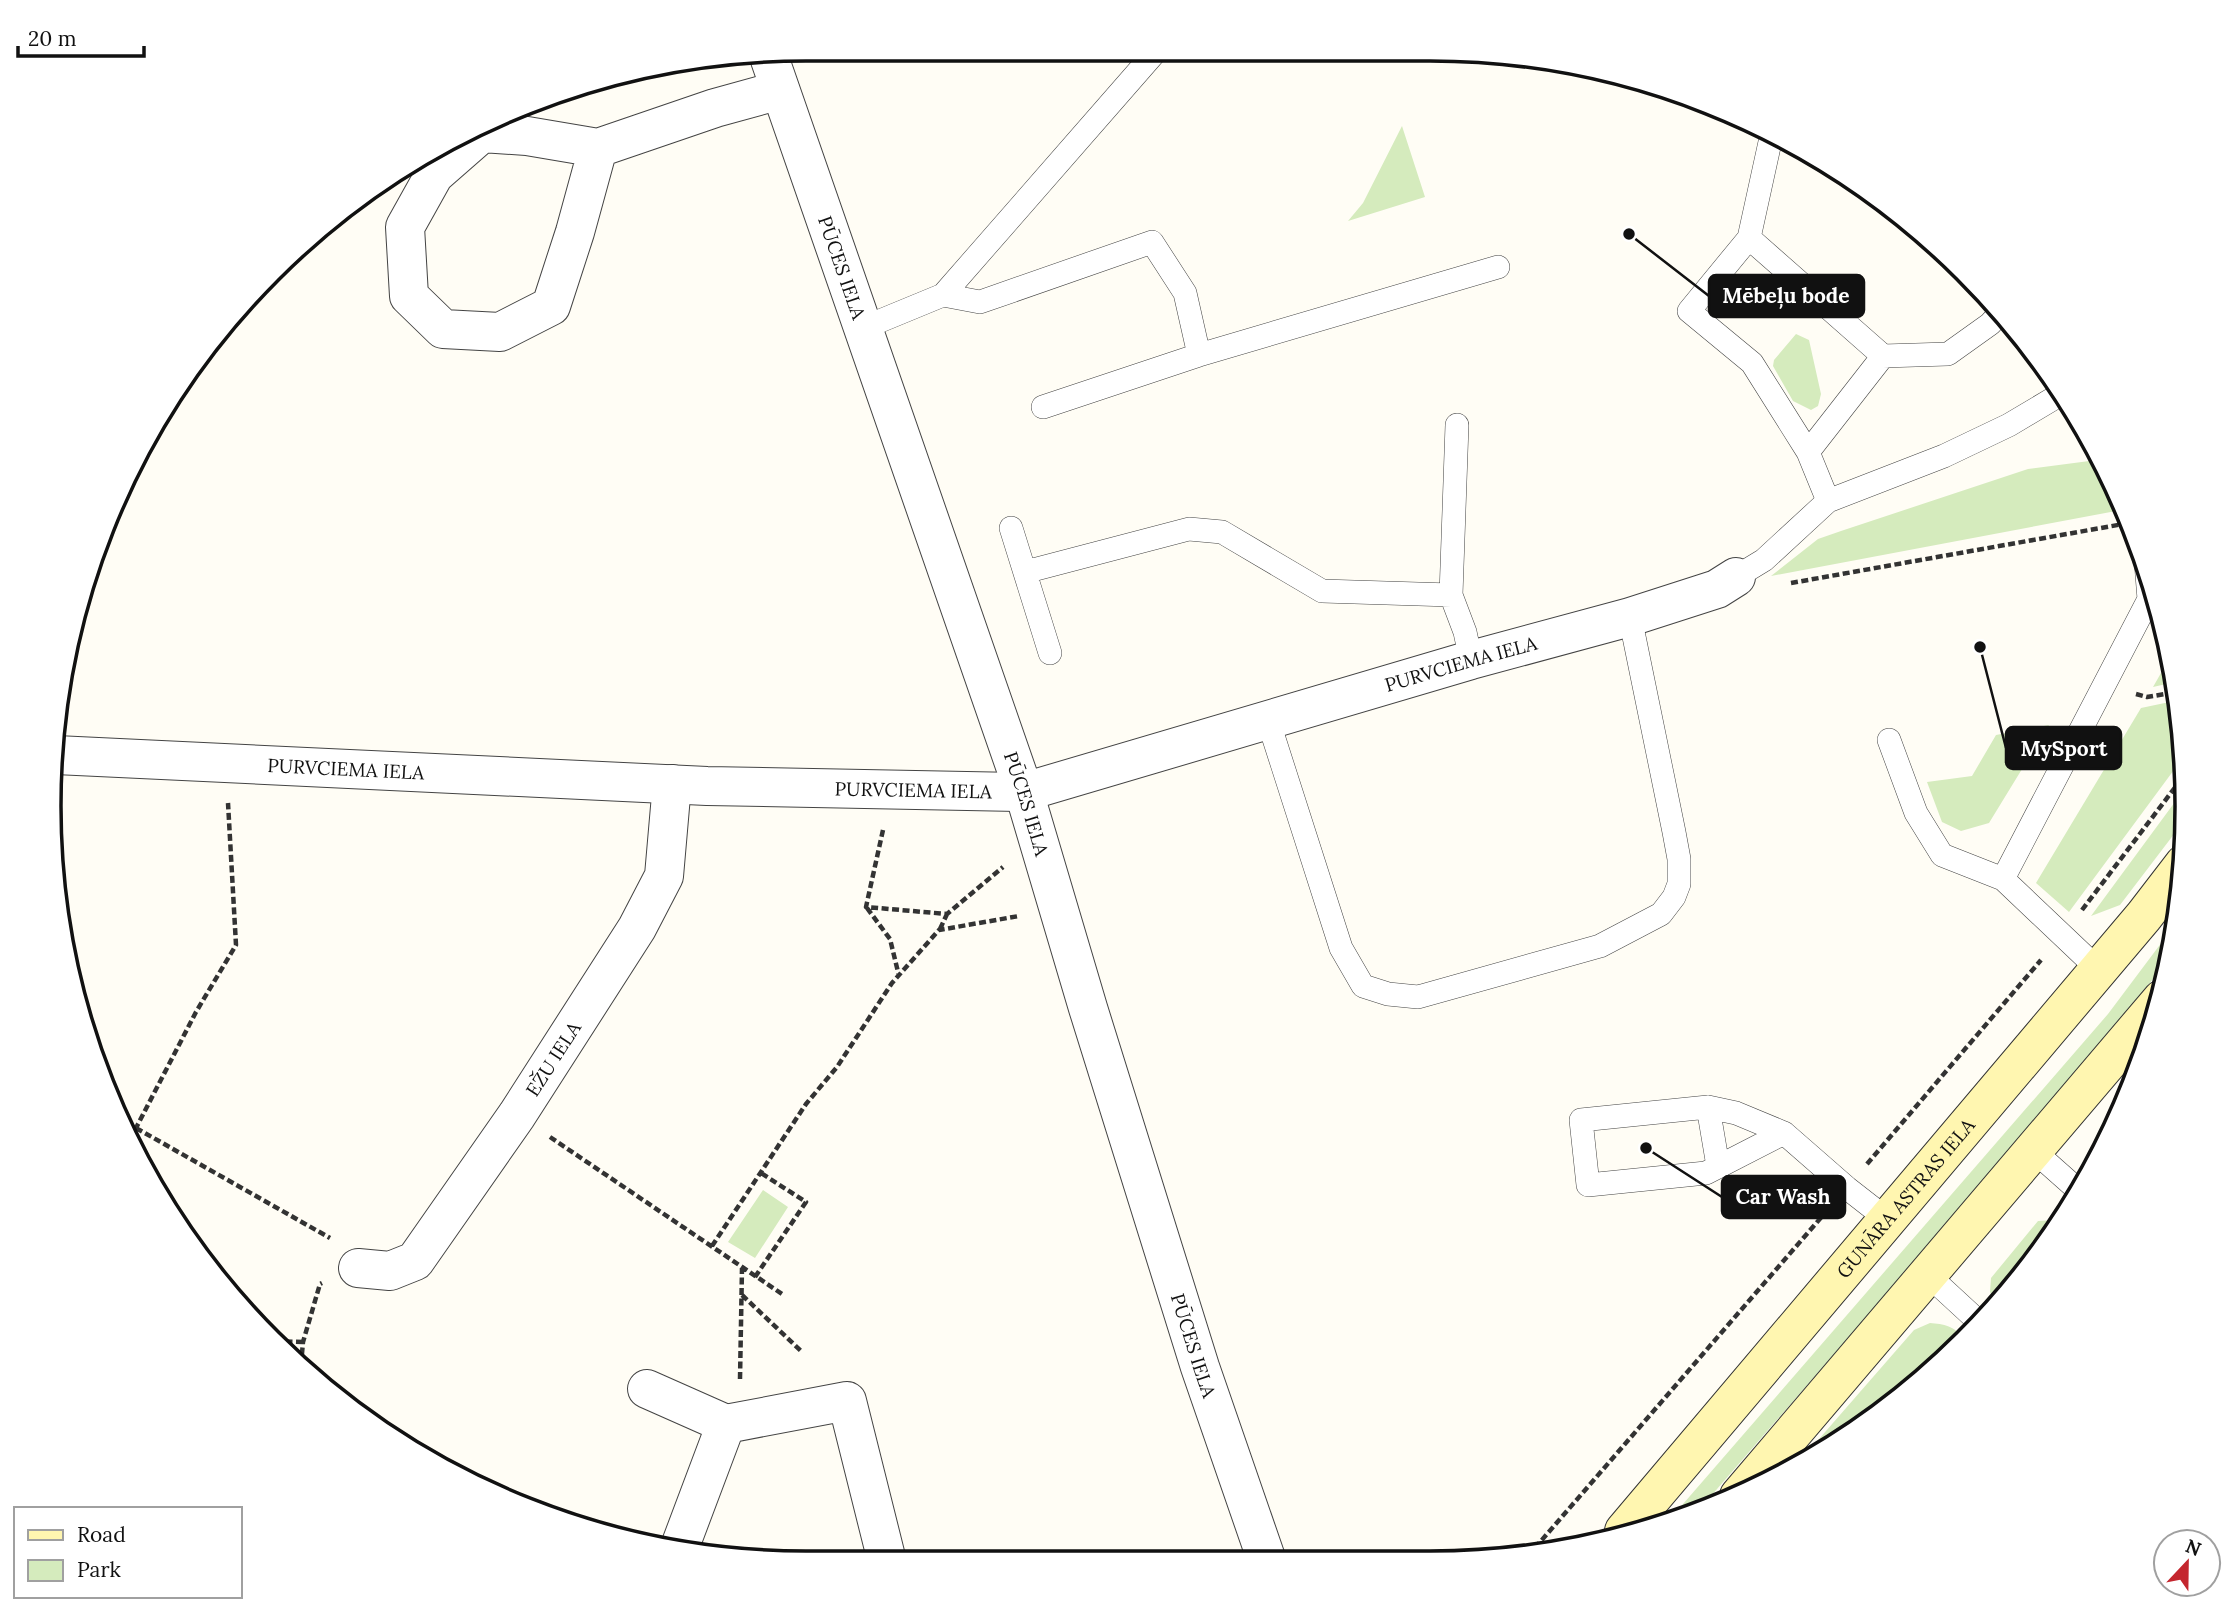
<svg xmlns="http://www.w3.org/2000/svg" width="2236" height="1612" font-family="Lora,serif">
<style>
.green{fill:#d5ebbd}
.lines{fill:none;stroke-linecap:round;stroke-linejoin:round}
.service-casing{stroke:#444;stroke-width:24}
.minor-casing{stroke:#444;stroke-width:40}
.secondary-casing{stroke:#333;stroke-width:40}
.path{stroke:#333;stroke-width:4.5;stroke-dasharray:7 3.5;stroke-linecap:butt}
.service{stroke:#fff;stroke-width:23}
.minor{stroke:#fff;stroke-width:38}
.secondary{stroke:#fff6b0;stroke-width:38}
.labels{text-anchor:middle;stroke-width:7;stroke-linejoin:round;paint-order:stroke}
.street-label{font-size:19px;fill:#111;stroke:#fff}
.rim{fill:none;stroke:#111;stroke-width:3.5}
.leader{fill:none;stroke:#111;stroke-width:2.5}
.callout-dot{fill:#111;stroke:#fff;stroke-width:2.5}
.callout{fill:#111;stroke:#111;stroke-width:2.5}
.callout-label{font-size:21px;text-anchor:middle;font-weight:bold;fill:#fff}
</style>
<rect width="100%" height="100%" fill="#fffdf5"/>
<!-- green -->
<path class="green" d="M 1402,126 L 1425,197 L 1348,221 L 1363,203 Z
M 1796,334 L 1809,340 L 1821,394 L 1818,406 L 1811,410 L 1793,401 L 1773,366 L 1774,360 Z
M 2097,460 L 2116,511 L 1771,576 L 1818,539 L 1841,531 L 2028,469 Z
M 2169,659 L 2175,682 L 2153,687 Z
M 2179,700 L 2182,759 L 2069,912 L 2036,883 L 2141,708 Z
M 2049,725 L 1989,823 L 1961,831 L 1942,822 L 1927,782 L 1972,776 L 1996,735 Z
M 2183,791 L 2184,821 L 2120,905 L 2091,916 Z
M 2174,926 L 2169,957 L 2119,1025 L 1698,1511 L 1670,1519 L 2108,1014 Z
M 763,1190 L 788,1207 L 755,1258 L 728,1242 Z
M 2055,1220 L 2059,1221 L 2030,1267 L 1996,1304 L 1990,1292 L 1991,1278 L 2038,1221 Z
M 1930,1323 C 1943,1324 1956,1326 1963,1339 L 1929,1375 L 1809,1461 L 1792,1470 L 1914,1330 Z"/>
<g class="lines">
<!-- service casing -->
<g class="service-casing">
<path id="service" d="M 1772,133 L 1749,238 L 1883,356 L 1948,354 L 1990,324 L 2002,311
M 1749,238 L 1689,311 L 1752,363 L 1808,452 L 1828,501
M 943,295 L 980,302 L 1152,242 L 1185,293 L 1199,355
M 863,328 L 943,295 L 1158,49
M 1043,407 L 1199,355 L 1498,267
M 1808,452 L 1883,356
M 1011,528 L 1050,653
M 1025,572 L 1189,529 L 1222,532 L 1322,591 L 1451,595 L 1465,632 L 1471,660
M 1736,577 L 1764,560 L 1828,501 L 1944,456 L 2009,425 L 2061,394
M 1451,595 L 1457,425
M 1268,720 L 1341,948 L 1363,986 L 1388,994 L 1418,997 L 1600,946 L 1661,914 L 1674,897 L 1679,884 L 1679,859 L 1674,832 L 1630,617
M 1889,740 L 1916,813 L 1942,855 L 2003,879
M 2099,970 L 2003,879 L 2149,599 L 2146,562
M 1708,1107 L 1718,1166
M 1784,1133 L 1706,1173 L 1588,1185 L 1581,1120 L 1708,1107 L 1736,1113 L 1784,1133 L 1847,1188 L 1888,1220
M 2034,1151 L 2078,1190
M 1928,1275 L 1979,1322"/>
</g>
<!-- minor casing -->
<g class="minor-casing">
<g id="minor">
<path id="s1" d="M 768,54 L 1024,792 L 1088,1008 L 1200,1367 L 1266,1558"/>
<path d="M 598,148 L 527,136 L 482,133 L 434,175 L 405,227 L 409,296 L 443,329 L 500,332 L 551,306 L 575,232 L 598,148 L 715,108 L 780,90"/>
<path id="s2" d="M 56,755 L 707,786 L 1024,792 L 1471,660 L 1630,617 L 1717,589 L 1736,577"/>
<path id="s3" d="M 358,1268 L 390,1271 L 415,1261 L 517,1115 L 637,928 L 664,876 L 672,784"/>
<path d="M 647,1389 L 726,1424"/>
<path d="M 679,1549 L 726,1424 L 847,1401 L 887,1561"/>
</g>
</g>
<!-- secondary casing -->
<g class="secondary-casing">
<g id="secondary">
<path d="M 1739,1496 L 2162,999"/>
<path id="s4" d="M 1624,1531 L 2144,916 L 2184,864"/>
</g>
</g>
<!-- path -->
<path class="path" d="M 1791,583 L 2129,523
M 2136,694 L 2147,697 L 2177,692
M 883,830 L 866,907 L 947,914 L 1003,867
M 867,908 L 890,939 L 899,976
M 2082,910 L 2183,777
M 940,929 L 947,914
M 136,1128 L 330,1238
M 550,1137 L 782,1294
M 134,1151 L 136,1128 L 196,1012 L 236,945 L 228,803
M 1867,1164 L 2041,960
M 712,1246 L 806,1104 L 837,1067 L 892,983 L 939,930 L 1019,916
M 755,1277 L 806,1202 L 761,1173
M 742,1295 L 801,1351
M 275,1341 L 303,1342
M 301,1365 L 303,1342 L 320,1284 L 322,1283
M 740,1379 L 742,1268
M 1528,1556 L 1825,1213"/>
<!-- service -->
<use href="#service" class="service"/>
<!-- minor -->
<use href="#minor" class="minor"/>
<!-- secondary -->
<use href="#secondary" class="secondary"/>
</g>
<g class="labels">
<!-- street labels -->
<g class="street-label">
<text dy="7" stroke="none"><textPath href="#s1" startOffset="226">PŪCES IELA</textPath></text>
<text dy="7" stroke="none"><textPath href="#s2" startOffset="1424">PURVCIEMA IELA</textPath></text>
<text dy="7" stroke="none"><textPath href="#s2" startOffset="290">PURVCIEMA IELA</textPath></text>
<text dy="7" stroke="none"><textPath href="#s2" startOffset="858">PURVCIEMA IELA</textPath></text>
<text dy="7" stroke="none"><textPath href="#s1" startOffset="793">PŪCES IELA</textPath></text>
<text dy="7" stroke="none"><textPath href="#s3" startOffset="304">EŽU IELA</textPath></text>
<text dy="7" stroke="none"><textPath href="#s4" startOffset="436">GUNĀRA ASTRAS IELA</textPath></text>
<text dy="7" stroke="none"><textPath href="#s1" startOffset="1360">PŪCES IELA</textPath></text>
</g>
</g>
<!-- crop -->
<path d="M0 0H2236V1612H0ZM806 61H1430A745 745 0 0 1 2175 806V806A745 745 0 0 1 1430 1551H806A745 745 0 0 1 61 806V806A745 745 0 0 1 806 61Z" fill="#fff" fill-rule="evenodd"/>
<path class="rim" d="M806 61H1430A745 745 0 0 1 2175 806V806A745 745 0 0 1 1430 1551H806A745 745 0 0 1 61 806V806A745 745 0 0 1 806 61Z"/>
<!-- callouts -->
<path class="leader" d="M1629 234L1709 296M1980 647L2006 748M1646 1148L1722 1197"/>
<g class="callout-dot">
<circle cx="1629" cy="234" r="7"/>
<circle cx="1980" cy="647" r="7"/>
<circle cx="1646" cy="1148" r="7"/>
</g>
<g class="callout">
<rect x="1709" y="275" width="155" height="42" rx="7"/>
<rect x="2006" y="727" width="115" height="42" rx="7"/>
<rect x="1722" y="1176" width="123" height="42" rx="7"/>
</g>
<g class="callout-label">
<text x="1786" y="303">Mēbeļu bode</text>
<text x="2064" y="756">MySport</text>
<text x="1783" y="1204">Car Wash</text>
</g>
<!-- legend -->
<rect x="14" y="1507" width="228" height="91" fill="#ffffff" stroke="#a0a0a0" stroke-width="2"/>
<rect x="28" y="1530" width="35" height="10" fill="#fff6b0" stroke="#a0a0a0" stroke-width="2"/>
<text x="77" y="1542" font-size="21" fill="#111111">Road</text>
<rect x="28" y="1560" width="35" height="21" fill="#d5ebbd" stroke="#a0a0a0" stroke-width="2"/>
<text x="77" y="1577" font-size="21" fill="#111111">Park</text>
<!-- north arrow -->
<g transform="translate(2187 1563) rotate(22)"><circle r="33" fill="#ffffff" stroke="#a0a0a0" stroke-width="2"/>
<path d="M0-5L12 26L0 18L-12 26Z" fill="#c4262e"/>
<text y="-10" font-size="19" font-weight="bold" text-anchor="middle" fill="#111111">N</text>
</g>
<!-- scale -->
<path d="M18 46v10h126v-10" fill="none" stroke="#111111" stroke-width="3.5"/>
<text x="28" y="46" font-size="21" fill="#111111" stroke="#ffffff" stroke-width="5" paint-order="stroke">20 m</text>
</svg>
